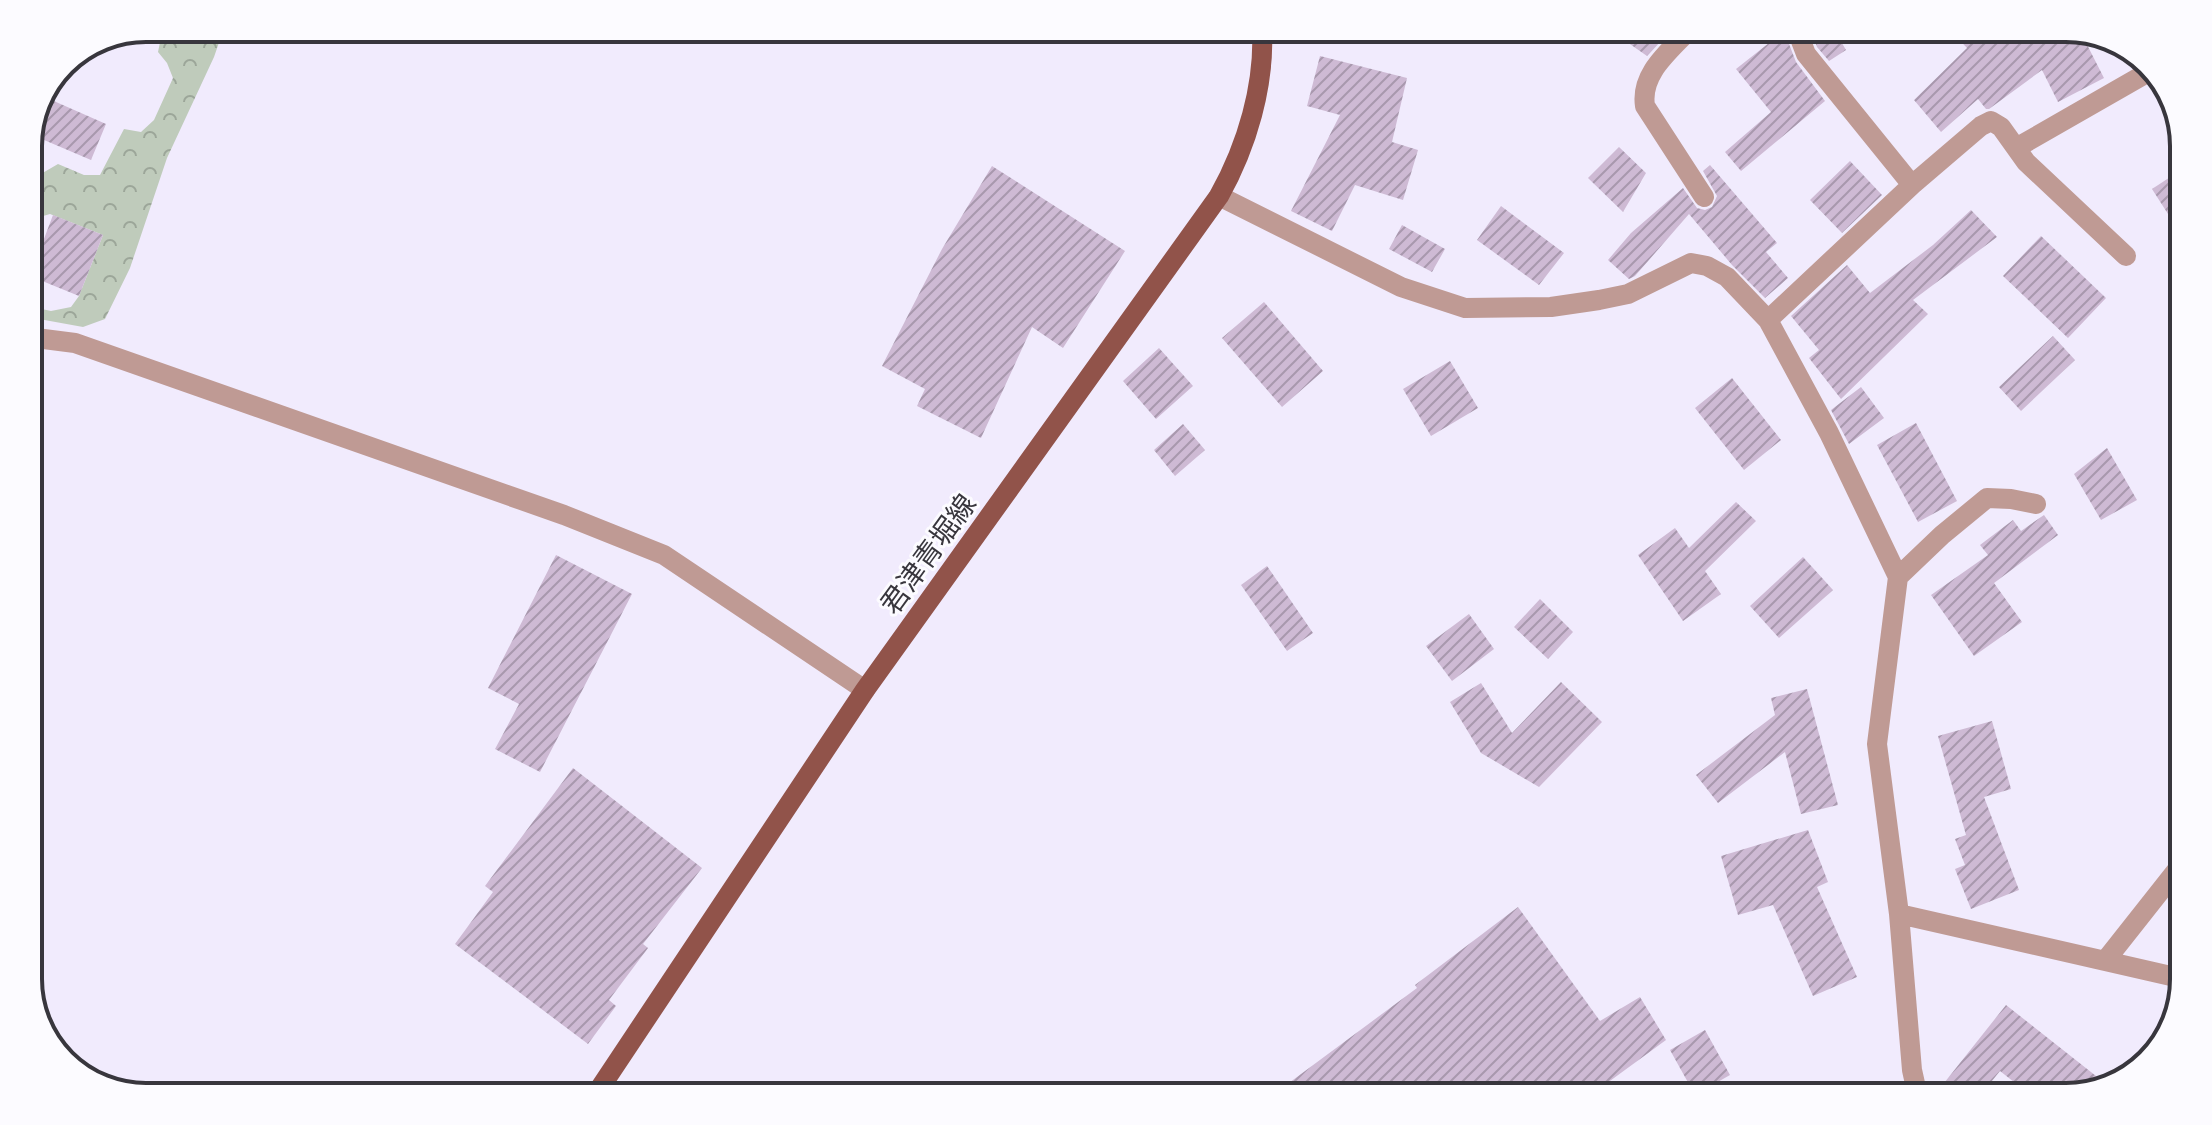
<svg xmlns="http://www.w3.org/2000/svg" width="2212" height="1125" font-family="'Roboto Serif','Noto Sans JP',serif">
<style>
.forest{fill:url(#forest-crowns)}
.building{fill:url(#building-hatch)}
.lines{fill:none;stroke-linecap:round;stroke-linejoin:round}
.minor{stroke:#bf9a94;stroke-width:20}
.major{stroke:#91534a;stroke-width:20}
.labels{text-anchor:middle;stroke-width:6;stroke-linejoin:round;paint-order:stroke}
.street-label{font-size:28px;fill:#38363d;stroke:#fcfbff}
.rim{fill:none;stroke:#38363d;stroke-width:4}
</style>
<defs>
<pattern id="forest-crowns" width="20" height="18" patternUnits="userSpaceOnUse" patternTransform="scale(2)"><rect width="20" height="18" fill="#bfcbbb"/><path d="M2 6a3 3 0 1 1 6 0M12 15a3 3 0 1 1 6 0" fill="none" stroke="#9ca699"/></pattern>
<pattern id="building-hatch" width="6" height="6" patternUnits="userSpaceOnUse" patternTransform="scale(2)"><rect width="6" height="6" fill="#cebad4"/><path d="M-1 1l2-2M0 6l6-6M5 7l2-2" fill="none" stroke="#a898ad"/></pattern>
</defs>
<rect width="100%" height="100%" fill="#f1ebfd"/>
<!-- forest -->
<path class="forest" d="M 163,28 L 224,28 L 214,57 L 167,158 L 130,268 L 105,319 L 83,327 L 28,317 L 28,306 L 51,311 L 71,307 L 79,296 L 103,235 L 50,214 L 33,219 L 28,216 L 28,193 L 34,178 L 58,164 L 84,175 L 100,175 L 124,129 L 141,132 L 154,120 L 173,78 L 167,63 L 158,52 Z"/>
<!-- building -->
<path class="building" d="M 1607,28 L 1673,28 L 1647,56 Z
M 1810,28 L 1833,28 L 1846,50 L 1829,61 L 1817,47 Z
M 1948,28 L 2066,28 L 2080,31 L 2104,78 L 2058,102 L 2042,70 L 1989,109 L 1986,109 L 1978,99 L 1941,132 L 1914,100 L 1967,48 Z
M 1784,31 L 1796,62 L 1825,101 L 1741,171 L 1725,152 L 1771,112 L 1736,69 Z
M 1320,56 L 1407,78 L 1392,142 L 1418,150 L 1403,200 L 1355,185 L 1332,231 L 1291,211 L 1340,115 L 1307,106 Z
M 47,98 L 106,124 L 91,160 L 30,134 Z
M 1619,147 L 1646,173 L 1623,212 L 1588,178 Z
M 1850,161 L 1882,195 L 1842,233 L 1810,200 Z
M 1710,165 L 1777,243 L 1766,252 L 1788,278 L 1765,298 L 1732,265 L 1689,214 L 1635,276 L 1629,279 L 1608,260 L 1631,233 L 1683,188 L 1697,208 L 1705,210 L 1712,207 L 1717,196 L 1703,171 Z
M 992,166 L 1125,251 L 1063,348 L 1032,327 L 981,438 L 917,406 L 925,389 L 882,366 L 942,249 Z
M 2184,168 L 2184,239 L 2152,189 Z
M 1501,206 L 1564,253 L 1539,285 L 1477,240 Z
M 1971,210 L 1997,237 L 1913,300 L 1928,314 L 1841,399 L 1809,358 L 1819,350 L 1791,316 L 1847,265 L 1870,293 L 1933,245 Z
M 53,215 L 103,235 L 79,296 L 30,276 Z
M 1402,225 L 1445,249 L 1432,272 L 1389,249 Z
M 2041,236 L 2106,298 L 2068,338 L 2003,276 Z
M 1264,302 L 1323,371 L 1282,407 L 1222,338 Z
M 2053,336 L 2075,360 L 2021,411 L 1999,387 Z
M 1159,348 L 1193,386 L 1156,419 L 1123,381 Z
M 1450,361 L 1478,408 L 1431,436 L 1403,389 Z
M 1732,378 L 1781,440 L 1744,470 L 1695,408 Z
M 1861,387 L 1884,418 L 1849,444 L 1831,410 Z
M 1916,423 L 1957,501 L 1918,522 L 1877,445 Z
M 1183,424 L 1205,450 L 1175,476 L 1154,450 Z
M 2107,448 L 2137,500 L 2101,520 L 2074,474 Z
M 1736,502 L 1756,521 L 1705,571 L 1721,594 L 1683,621 L 1638,555 L 1675,528 L 1689,548 Z
M 2044,515 L 2058,535 L 1994,583 L 2022,622 L 1974,656 L 1931,595 L 1988,555 L 1980,545 L 2013,520 L 2021,531 Z
M 556,555 L 632,594 L 540,772 L 495,749 L 519,704 L 488,688 Z
M 1803,557 L 1833,590 L 1779,638 L 1750,606 Z
M 1267,566 L 1313,633 L 1287,651 L 1241,585 Z
M 1540,599 L 1573,632 L 1548,659 L 1514,627 Z
M 1469,614 L 1494,649 L 1452,681 L 1426,646 Z
M 1561,682 L 1602,722 L 1539,787 L 1481,753 L 1450,702 L 1481,683 L 1512,733 Z
M 1807,689 L 1838,805 L 1801,814 L 1785,752 L 1718,803 L 1696,775 L 1775,715 L 1771,698 Z
M 1992,721 L 2011,789 L 1984,797 L 2019,890 L 1971,909 L 1955,869 L 1965,865 L 1955,839 L 1966,835 L 1938,736 Z
M 573,768 L 702,868 L 643,944 L 648,948 L 609,1000 L 616,1006 L 588,1044 L 455,944 L 493,892 L 485,886 Z
M 1808,830 L 1828,882 L 1817,887 L 1857,977 L 1813,996 L 1773,905 L 1738,915 L 1721,856 Z
M 1518,907 L 1600,1021 L 1640,997 L 1666,1040 L 1588,1097 L 1270,1097 L 1417,988 L 1415,985 Z
M 2006,1005 L 2096,1076 L 2083,1092 L 2066,1097 L 2033,1097 L 2000,1071 L 1979,1097 L 1933,1097 Z
M 1705,1030 L 1730,1075 L 1695,1095 L 1670,1050 Z"/>
<g class="lines">
<!-- minor -->
<path class="minor" d="M 1691,28 C 1670,51 1640,73 1645,106 L 1704,197
M 1796,28 L 1806,54 L 1912,185
M 2016,148 L 2152,70
M 1219,196 L 1401,287 L 1465,308 L 1551,307 L 1599,300 L 1628,294 L 1691,263 L 1707,266 L 1727,277 L 1768,320 L 1829,433 L 1898,577 L 1877,744 L 1899,914 L 1912,1070 L 1918,1097
M 1768,320 L 1912,185 L 1981,126 L 1991,121 L 2001,127 L 2026,162 L 2126,256
M 28,337 L 75,343 L 564,515 L 664,555 L 865,690
M 1898,577 L 1942,535 L 1987,498 L 2011,499 L 2036,504
M 1899,914 L 2184,979
M 2105,961 L 2184,861"/>
<!-- major -->
<path class="major" d="M 594,1097 L 865,690 L 1219,196 C 1247,146 1265,85 1262,28"/>
</g>
<g class="labels">
<!-- street labels -->
<g class="street-label">
<text transform="translate(928 554) rotate(-54)" y="10">君津青堀線</text>
</g>
</g>
<!-- crop -->
<path d="M0 0H2212V1125H0ZM146 42H2066A104 104 0 0 1 2170 146V979A104 104 0 0 1 2066 1083H146A104 104 0 0 1 42 979V146A104 104 0 0 1 146 42Z" fill="#fcfbff" fill-rule="evenodd"/>
<path class="rim" d="M146 42H2066A104 104 0 0 1 2170 146V979A104 104 0 0 1 2066 1083H146A104 104 0 0 1 42 979V146A104 104 0 0 1 146 42Z"/>
</svg>
